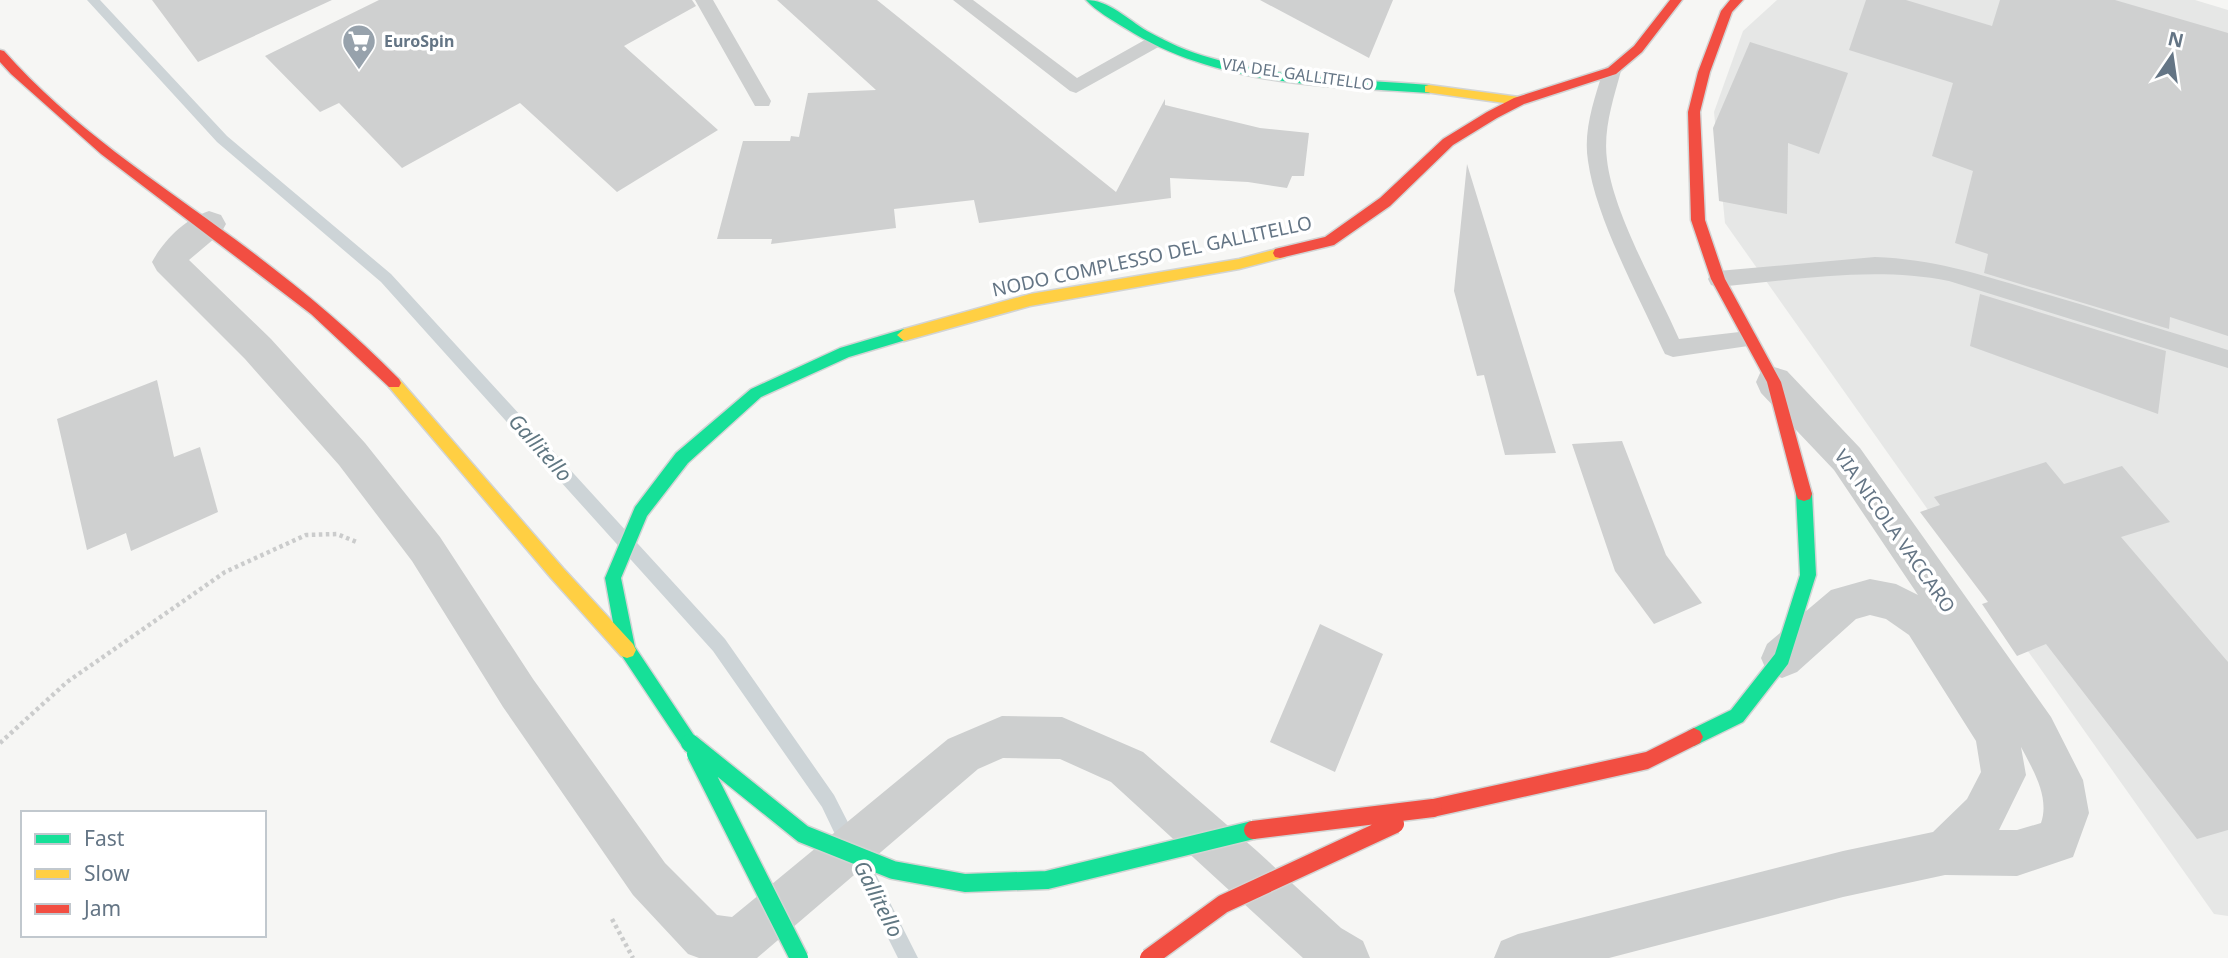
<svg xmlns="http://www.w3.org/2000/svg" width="2228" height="958" font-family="'Noto Sans',sans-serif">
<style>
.built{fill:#e6e7e6}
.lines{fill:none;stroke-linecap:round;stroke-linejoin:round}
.stream{fill:#cdd4d7;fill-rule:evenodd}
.building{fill:#cfd0d0}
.fast-casing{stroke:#d2d4d4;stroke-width:3}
.slow-casing{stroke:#d2d4d4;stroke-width:3}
.jam-casing{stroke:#d2d4d4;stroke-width:3}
.path{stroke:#cbcccc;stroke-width:4.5;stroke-dasharray:3.5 3.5;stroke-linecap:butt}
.lane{fill:#cdcfcf;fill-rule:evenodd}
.street{fill:#cdcfcf;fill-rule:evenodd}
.fast{fill:#16e098;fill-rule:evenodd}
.slow{fill:#ffcf43;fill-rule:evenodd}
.jam{fill:#f24e42;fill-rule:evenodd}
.fast-bridge-casing{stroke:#d3d4d3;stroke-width:21;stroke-linecap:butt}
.jam-bridge-casing{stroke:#d3d4d3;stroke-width:21;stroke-linecap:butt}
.fast-bridge{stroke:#16e098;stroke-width:18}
.jam-bridge{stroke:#f24e42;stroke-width:18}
.labels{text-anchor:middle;stroke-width:7;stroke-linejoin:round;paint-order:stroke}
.far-poi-label{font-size:16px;font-weight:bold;fill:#647585;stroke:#fff;text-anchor:start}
.far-street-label{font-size:16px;fill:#647585;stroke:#fff}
.street-label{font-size:19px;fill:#647585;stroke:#fff}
.water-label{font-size:21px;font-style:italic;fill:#607782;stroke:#fff}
</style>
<rect width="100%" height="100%" fill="#f6f6f4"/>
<!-- built -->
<path class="built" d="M 1777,0 L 2195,0 L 2228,10 L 2228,916 L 2214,914 L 1725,223 L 1714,112 L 1743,31 Z"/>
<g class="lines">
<!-- stream -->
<path class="stream" d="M 87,0 L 100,0 L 227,136 L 391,274 L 725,639 L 834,795 L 859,844 L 857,851 L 850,853 L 843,851 L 822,807 L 713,651 L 381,282 L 217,142 Z
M 860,855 L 867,857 L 918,958 L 898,958 L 851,864 L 853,857 Z"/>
</g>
<!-- building -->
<path class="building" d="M 152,0 L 332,0 L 198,62 Z
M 379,0 L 692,0 L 696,6 L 624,46 L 718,130 L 617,192 L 520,103 L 402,168 L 339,103 L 320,112 L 265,56 Z
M 777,0 L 877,0 L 1116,192 L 1165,99 L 1165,105 L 1260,128 L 1309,133 L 1304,176 L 1292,176 L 1287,188 L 1248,182 L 1170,178 L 1171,198 L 979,223 L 974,200 L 894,209 L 896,228 L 771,244 L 772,239 L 717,239 L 743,141 L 790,141 L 791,136 L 799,137 L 808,93 L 876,90 Z
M 1260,0 L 1393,0 L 1369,58 Z
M 1866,0 L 1906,0 L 1992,26 L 2000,0 L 2115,0 L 2228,33 L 2228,336 L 2170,317 L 2169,329 L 1984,273 L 1988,254 L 1955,243 L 1973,171 L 1932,156 L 1953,83 L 1849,50 Z
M 1750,42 L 1848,73 L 1819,154 L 1788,143 L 1787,214 L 1719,201 L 1713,128 Z
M 1467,164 L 1534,382 L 1556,453 L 1505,455 L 1484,375 L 1477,376 L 1454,291 Z
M 1980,294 L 2166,351 L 2158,414 L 1970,346 Z
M 157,380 L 174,457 L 200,447 L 218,512 L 131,551 L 126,533 L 87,550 L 57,419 Z
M 1622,441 L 1666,555 L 1702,603 L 1654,624 L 1615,571 L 1572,444 Z
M 2046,462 L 2064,484 L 2122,466 L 2170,522 L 2121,537 L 2228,662 L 2228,830 L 2197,839 L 2046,644 L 2017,656 L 1982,604 L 1988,602 L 1920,512 L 1940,505 L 1934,497 Z
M 1320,624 L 1383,654 L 1335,772 L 1270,742 Z"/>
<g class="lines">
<!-- fast casing -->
<g class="fast-casing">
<path id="fast" d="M 1086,0 C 1109,0 1127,19 1147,31 C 1167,42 1188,52 1211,58 C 1281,79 1356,79 1429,85 L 1435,89 L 1429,93 C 1325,86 1216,86 1125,28 C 1112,20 1096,11 1086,0 Z
M 904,329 L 911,335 L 909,339 L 849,357 L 761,397 L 688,463 L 647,516 L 621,578 L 635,647 L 699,743 L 696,749 L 690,752 L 684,749 L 618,650 L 605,578 L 635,507 L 676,453 L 751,389 L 840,348 Z
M 1804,487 L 1810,489 L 1812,494 L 1816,575 L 1788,664 L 1743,722 L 1694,746 L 1688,743 L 1685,737 L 1688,731 L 1731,710 L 1775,654 L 1800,575 L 1796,494 L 1798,489 Z"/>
</g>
<!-- slow casing -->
<g class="slow-casing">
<path id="slow" d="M 1429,85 L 1519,97 L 1525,101 L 1519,105 L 1425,92 L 1425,86 Z
M 1280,248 L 1287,253 L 1285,257 L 1239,269 L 1030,306 L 904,341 L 897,335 L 904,329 L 1030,294 L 1239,259 Z
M 394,377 L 399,379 L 563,568 L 633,644 L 636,650 L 633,656 L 627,658 L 621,656 L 551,578 L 389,387 L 387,383 Z"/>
</g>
<!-- jam casing -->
<g class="jam-casing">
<path id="jam" d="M 1670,0 L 1682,0 L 1642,52 L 1616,74 L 1524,104 L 1497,118 L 1453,145 L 1390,206 L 1334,245 L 1280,258 L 1275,257 L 1273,253 L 1275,249 L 1325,237 L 1380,198 L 1443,139 L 1487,112 L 1514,98 L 1608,68 L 1634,46 Z
M 1730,0 L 1743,0 L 1732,12 L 1710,72 L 1700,112 L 1705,220 L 1725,279 L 1781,382 L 1812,494 L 1810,499 L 1804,501 L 1798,499 L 1796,494 L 1767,382 L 1711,279 L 1691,220 L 1688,112 L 1698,72 L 1721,11 Z
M 0,50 L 4,51 C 70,126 157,182 236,240 C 294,283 349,328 399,379 L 401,383 L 399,387 L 389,387 L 311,314 L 101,154 L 11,74 L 0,62 Z
M 1694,728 L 1700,731 L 1703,737 L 1700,743 L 1648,769 L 1433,817 L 1427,814 L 1424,808 L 1427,802 L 1433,799 L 1646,752 Z"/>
</g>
<!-- path -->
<path class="path" d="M 0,743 L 67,682 L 225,572 L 306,535 L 337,534 L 359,543
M 612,919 L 633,958"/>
<!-- lane -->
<path class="lane" d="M 695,0 L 713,0 L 771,101 L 769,106 L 755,106 Z
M 953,0 L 973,0 L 1077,78 L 1150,37 L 1162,37 L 1165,41 L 1162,45 L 1076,93 L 1070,91 Z
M 1612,65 L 1618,67 L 1621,71 C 1613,100 1603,130 1607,160 C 1613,213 1657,289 1679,339 L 1748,331 L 1755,333 L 1759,339 L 1755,345 L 1673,357 L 1665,354 L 1662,348 C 1638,294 1596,219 1588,161 C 1583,131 1594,100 1603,71 L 1606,67 Z
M 1875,257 C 1932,259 1979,274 2032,290 C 2098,309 2163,330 2228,350 L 2228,368 L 1949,281 C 1873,266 1795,280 1718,287 L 1711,285 L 1708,279 L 1711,273 L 1718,271 Z"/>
<!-- street -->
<path class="street" d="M 209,211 L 221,215 L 226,224 L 221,233 L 189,260 L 271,339 L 365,443 L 440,537 L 533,679 L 665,863 L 717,915 L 732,917 L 948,739 L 1002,716 L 1062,717 L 1143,752 L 1257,851 L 1341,928 L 1363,941 L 1370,958 L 1303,958 L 1111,782 L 1060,759 L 1003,758 L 978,769 L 757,958 L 699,958 L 688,954 L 633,895 L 503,707 L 412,561 L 339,465 L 245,359 L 157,271 L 152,262 C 164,240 185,219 209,211 Z
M 1774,367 L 1787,371 L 1860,448 L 2051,717 L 2083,780 L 2089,813 L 2073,857 L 2017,876 L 1945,875 L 1843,897 L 1609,958 L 1494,958 L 1501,941 L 1518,934 L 1843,851 L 1933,832 L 1967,799 L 1981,772 L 1976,741 L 1909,635 L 1886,619 L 1870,615 L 1856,619 L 1797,672 L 1782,678 L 1767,672 L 1761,658 L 1767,644 L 1831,590 L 1870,579 L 1896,584 L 1918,595 L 1834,470 L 1761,393 L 1756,382 L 1761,371 ZM 2021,747 C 2033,770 2050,797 2041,823 L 2017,830 L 1999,830 L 2026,775 Z"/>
<!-- fast -->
<use href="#fast" class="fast"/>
<!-- slow -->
<use href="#slow" class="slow"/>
<!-- jam -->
<use href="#jam" class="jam"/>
<!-- fast-bridge casing -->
<g class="fast-bridge-casing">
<path id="fast-bridge" d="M 690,743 L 803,834 L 893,870 L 965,883 L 1047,880 L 1253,830
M 696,754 L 799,958"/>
</g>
<!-- jam-bridge casing -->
<g class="jam-bridge-casing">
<path id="jam-bridge" d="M 1253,830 L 1433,808
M 1149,958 L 1223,904 L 1395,824"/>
</g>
<!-- fast-bridge -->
<use href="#fast-bridge" class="fast-bridge"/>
<!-- jam-bridge -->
<use href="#jam-bridge" class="jam-bridge"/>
</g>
<!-- icons -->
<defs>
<g id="supermarket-pin" transform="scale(1.75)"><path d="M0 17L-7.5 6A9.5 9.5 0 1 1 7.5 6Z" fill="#97a2ac" stroke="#fff"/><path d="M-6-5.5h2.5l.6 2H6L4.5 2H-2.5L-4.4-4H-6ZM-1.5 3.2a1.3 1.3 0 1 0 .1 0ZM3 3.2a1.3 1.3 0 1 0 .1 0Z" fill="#fff"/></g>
</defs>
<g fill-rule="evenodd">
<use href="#supermarket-pin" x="359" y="41"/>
</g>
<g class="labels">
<!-- far-poi labels -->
<g class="far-poi-label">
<text x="384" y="47">EuroSpin</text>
</g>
<!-- far-street labels -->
<g class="far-street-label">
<text transform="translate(1298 74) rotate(8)" y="6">VIA DEL GALLITELLO</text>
</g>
<!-- street labels -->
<g class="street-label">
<text transform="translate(1152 256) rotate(-12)" y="7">NODO COMPLESSO DEL GALLITELLO</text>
<text transform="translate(1895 531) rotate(55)" y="7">VIA NICOLA VACCARO</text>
</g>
<!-- water labels -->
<g class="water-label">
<text transform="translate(540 448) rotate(48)" y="7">Gallitello</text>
<text transform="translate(878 899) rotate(63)" y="7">Gallitello</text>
</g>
</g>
<!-- legend -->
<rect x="21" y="811" width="245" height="126" fill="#ffffff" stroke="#c1c8ce" stroke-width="2"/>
<rect x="35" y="834" width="35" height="10" fill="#16e098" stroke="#c1c8ce" stroke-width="2"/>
<text x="84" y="846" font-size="21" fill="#647585">Fast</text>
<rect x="35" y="869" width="35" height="10" fill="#ffcf43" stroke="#c1c8ce" stroke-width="2"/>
<text x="84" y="881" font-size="21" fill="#647585">Slow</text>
<rect x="35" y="904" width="35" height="10" fill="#f24e42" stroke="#c1c8ce" stroke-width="2"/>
<text x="84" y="916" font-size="21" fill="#647585">Jam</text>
<!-- north arrow -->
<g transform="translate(2172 56) rotate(13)" stroke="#ffffff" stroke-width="5" paint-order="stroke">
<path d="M0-5L12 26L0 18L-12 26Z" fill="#647585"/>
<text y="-10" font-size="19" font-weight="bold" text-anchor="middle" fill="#647585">N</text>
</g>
</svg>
